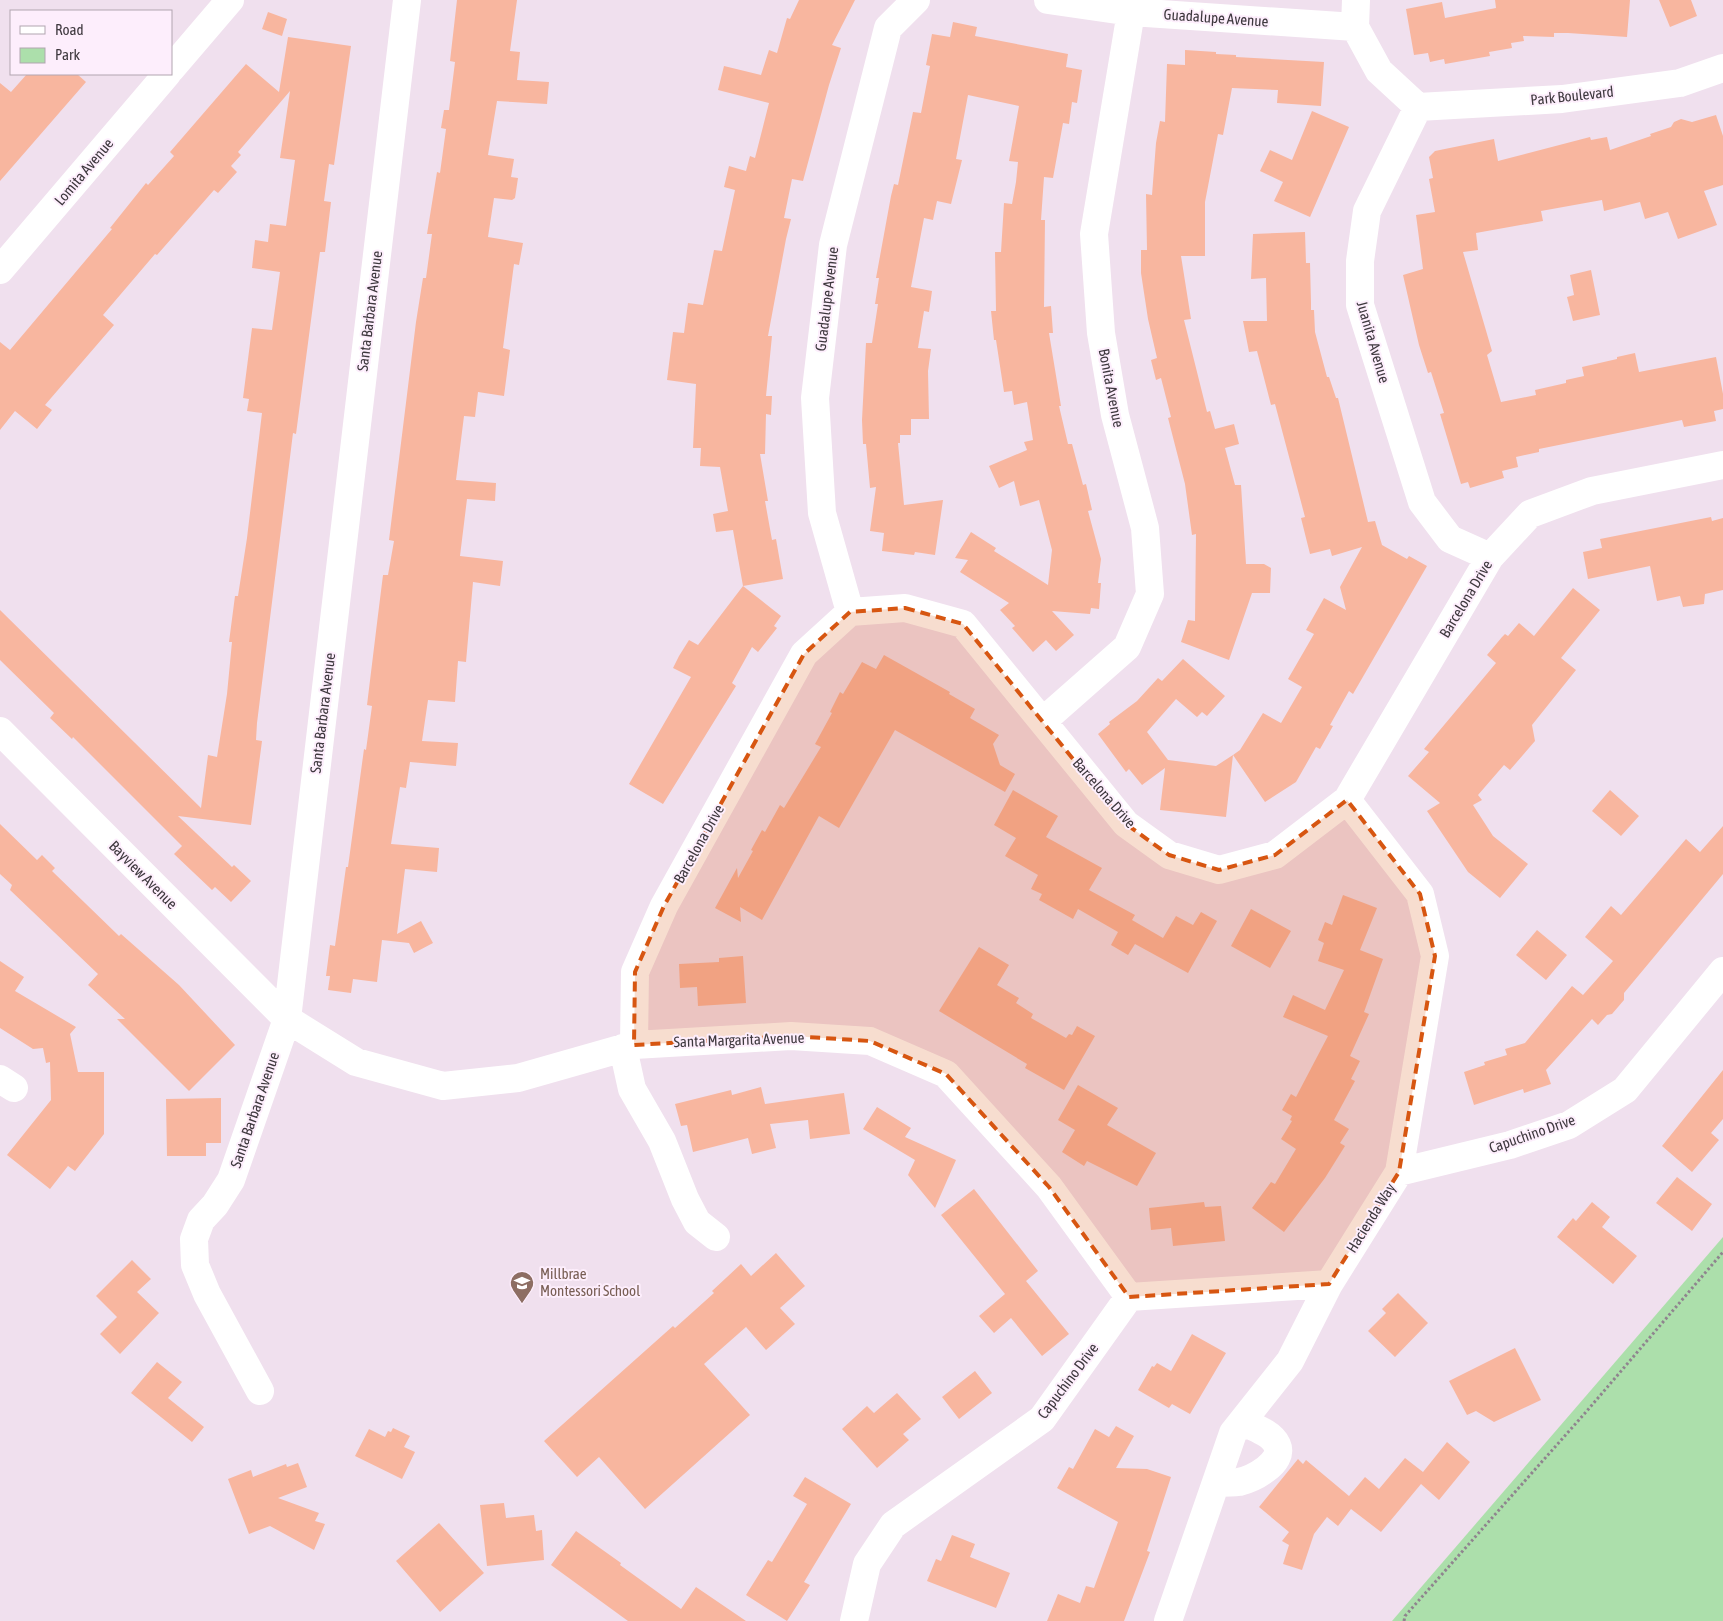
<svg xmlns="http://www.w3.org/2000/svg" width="1723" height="1621" font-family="'Asap Condensed',sans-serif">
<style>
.green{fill:#acdfab}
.building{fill:#f8b69f}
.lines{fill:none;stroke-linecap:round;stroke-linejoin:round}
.path{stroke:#8f848e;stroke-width:3;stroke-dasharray:2.5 2.5;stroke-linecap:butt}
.minor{stroke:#fff;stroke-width:28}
.marked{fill:#d75611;fill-opacity:0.2;stroke:#d75611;stroke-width:4;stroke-dasharray:10 6;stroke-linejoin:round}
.labels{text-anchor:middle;stroke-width:4;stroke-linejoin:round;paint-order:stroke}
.street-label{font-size:15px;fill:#3e383e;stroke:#fdeefc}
.education-label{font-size:15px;fill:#785e54;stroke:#fdeefc;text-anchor:start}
</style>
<rect width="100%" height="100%" fill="#f0e0ee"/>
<!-- green -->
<path class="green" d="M 1723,1237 L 1723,1621 L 1392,1621 Z"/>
<!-- building -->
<path class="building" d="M 457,0 L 517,0 L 510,51 L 520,52 L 517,80 L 549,82 L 547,104 L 497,101 L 488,155 L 514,159 L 511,177 L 518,178 L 515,198 L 512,200 L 494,198 L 488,237 L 523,243 L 519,265 L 514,264 L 503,348 L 510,350 L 504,396 L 478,392 L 475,417 L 464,416 L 456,480 L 496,483 L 495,501 L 467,499 L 460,556 L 503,561 L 500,586 L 473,582 L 466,662 L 458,661 L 455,702 L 428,700 L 422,741 L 458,743 L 456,766 L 410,762 L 406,788 L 400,787 L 391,844 L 439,848 L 437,872 L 405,869 L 397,934 L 421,921 L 433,943 L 414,953 L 409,943 L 382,940 L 377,982 L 353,979 L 351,993 L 328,990 L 330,976 L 326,976 L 330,945 L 335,946 L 346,867 L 348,867 L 364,749 L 366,750 L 372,706 L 367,705 L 378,615 L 383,575 L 388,575 L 394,541 L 389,540 L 416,322 L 423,278 L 426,278 L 432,234 L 427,234 L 437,172 L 440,173 L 446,129 L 441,128 L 444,110 L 449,110 L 455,62 L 450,61 Z
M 799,0 L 855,0 L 832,45 L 841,48 L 829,85 L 803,181 L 792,179 L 784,218 L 791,219 L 786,239 L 768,336 L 772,336 L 766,396 L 772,396 L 771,415 L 766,414 L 765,454 L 760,454 L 768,501 L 765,501 L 772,540 L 776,539 L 783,579 L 743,586 L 733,530 L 716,532 L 713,514 L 728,511 L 720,467 L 700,466 L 701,448 L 693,448 L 696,384 L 667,380 L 673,332 L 684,333 L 688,303 L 703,305 L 714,250 L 722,251 L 735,190 L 724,187 L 729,166 L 746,171 L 750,156 L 755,158 L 769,103 L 718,90 L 724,66 L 761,75 L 769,50 L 777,53 L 787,18 L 790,19 Z
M 1495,0 L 1630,0 L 1627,37 L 1568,33 L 1554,33 L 1554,37 L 1523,36 L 1524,41 L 1511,43 L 1512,48 L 1489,52 L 1490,56 L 1445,64 L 1444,59 L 1430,62 L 1428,53 L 1414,55 L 1406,9 L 1442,2 L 1445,18 L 1496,8 Z
M 1659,0 L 1691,0 L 1697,16 L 1670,27 Z
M 268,12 L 287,19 L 282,36 L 262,29 Z
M 953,22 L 977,27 L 975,36 L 1068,54 L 1066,67 L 1082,70 L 1077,103 L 1072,102 L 1069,124 L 1063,123 L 1053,178 L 1044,177 L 1041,220 L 1045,220 L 1044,307 L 1051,306 L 1053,333 L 1049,333 L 1061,406 L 1059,406 L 1068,444 L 1072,444 L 1083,485 L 1086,484 L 1092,510 L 1088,511 L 1101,559 L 1098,583 L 1101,583 L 1099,609 L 1091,608 L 1090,614 L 1052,611 L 1074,635 L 1056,651 L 1046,640 L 1033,652 L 1012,628 L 1015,626 L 1000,610 L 1009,603 L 960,572 L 968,560 L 955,558 L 971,532 L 996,548 L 994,551 L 1048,585 L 1052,550 L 1039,500 L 1020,506 L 1014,481 L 999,488 L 989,466 L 1027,450 L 1024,442 L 1033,440 L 1027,402 L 1014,405 L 1012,391 L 1004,392 L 996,340 L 994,340 L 991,311 L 996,311 L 995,252 L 1001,252 L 1004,203 L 1012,204 L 1016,182 L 1018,162 L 1009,161 L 1019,106 L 968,95 L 956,159 L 962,160 L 951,204 L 937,201 L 933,220 L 924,218 L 911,287 L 932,291 L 929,312 L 924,311 L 918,348 L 931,349 L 928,371 L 929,419 L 911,419 L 911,435 L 900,435 L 900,443 L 898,443 L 904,505 L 943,500 L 935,555 L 915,552 L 914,555 L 882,551 L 884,533 L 870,531 L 876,487 L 870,488 L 866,444 L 863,444 L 862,420 L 866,343 L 872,343 L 878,304 L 875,304 L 879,278 L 876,278 L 891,196 L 894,184 L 898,185 L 913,112 L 921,113 L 930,66 L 926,65 L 932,34 L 950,37 Z
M 288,37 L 351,46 L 334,165 L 329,164 L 324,201 L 331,202 L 325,252 L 320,252 L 296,434 L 293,433 L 257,723 L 256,740 L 262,741 L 251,825 L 178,816 L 232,867 L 234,865 L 251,881 L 231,902 L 215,887 L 212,890 L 174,854 L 182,846 L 73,737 L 72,739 L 50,718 L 54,713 L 0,660 L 0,610 L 201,808 L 208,755 L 217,757 L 227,694 L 232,642 L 229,642 L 235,596 L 238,596 L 247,538 L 262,413 L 247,411 L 249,399 L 243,398 L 252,328 L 272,330 L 280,272 L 252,268 L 255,240 L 268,242 L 270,224 L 286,226 L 295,160 L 280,158 L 290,91 L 238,152 L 241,155 L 231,166 L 237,172 L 218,193 L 214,190 L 157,255 L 155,254 L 103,315 L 114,325 L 45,405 L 52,410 L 37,429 L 15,411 L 0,430 L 0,342 L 10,350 L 112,229 L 110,228 L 146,183 L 148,185 L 174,156 L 170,152 L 246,64 L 279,92 Z
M 1185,50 L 1216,52 L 1216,54 L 1236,55 L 1236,57 L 1324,62 L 1321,106 L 1277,103 L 1278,90 L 1232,88 L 1223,135 L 1218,134 L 1205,202 L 1205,256 L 1181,256 L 1191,319 L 1184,320 L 1207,412 L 1210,411 L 1215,429 L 1234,424 L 1239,444 L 1225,448 L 1235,485 L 1241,485 L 1246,564 L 1264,564 L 1271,568 L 1270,593 L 1252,593 L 1229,660 L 1181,642 L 1188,620 L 1195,621 L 1196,534 L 1192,535 L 1185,484 L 1168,418 L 1171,417 L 1161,378 L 1156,380 L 1151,360 L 1157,358 L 1148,319 L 1141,273 L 1141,250 L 1147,250 L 1146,194 L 1152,195 L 1156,143 L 1160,121 L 1165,122 L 1167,64 L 1185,65 Z
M 27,74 L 77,74 L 86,82 L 0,181 L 0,83 L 11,92 Z
M 1312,111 L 1349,127 L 1310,217 L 1274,201 L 1283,182 L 1260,171 L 1270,150 L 1292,160 Z
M 1716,115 L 1723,136 L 1723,185 L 1704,191 L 1717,225 L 1678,239 L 1668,212 L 1645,219 L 1640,202 L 1604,211 L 1602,200 L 1541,211 L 1543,221 L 1476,233 L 1478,250 L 1463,252 L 1492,351 L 1487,355 L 1501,402 L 1536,395 L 1535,390 L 1566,383 L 1566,380 L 1584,376 L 1582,367 L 1617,359 L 1617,357 L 1635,353 L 1639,372 L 1716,357 L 1723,394 L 1723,409 L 1714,411 L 1716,421 L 1684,427 L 1682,420 L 1539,449 L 1539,452 L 1516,457 L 1518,467 L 1502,471 L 1504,478 L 1470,488 L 1468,482 L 1461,484 L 1440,414 L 1444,413 L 1431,372 L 1428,373 L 1419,345 L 1403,275 L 1423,269 L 1416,215 L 1435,212 L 1429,179 L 1433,178 L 1429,157 L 1435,151 L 1494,139 L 1498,161 L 1590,137 L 1591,140 L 1607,137 L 1610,150 L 1651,136 L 1650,134 L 1671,127 L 1674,122 L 1681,119 L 1692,122 Z
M 1305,232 L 1306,263 L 1310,263 L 1311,303 L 1311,310 L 1314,310 L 1315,332 L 1327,377 L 1329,377 L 1336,398 L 1338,398 L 1368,522 L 1375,521 L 1382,545 L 1407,559 L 1409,556 L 1427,566 L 1353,694 L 1349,691 L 1330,725 L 1333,726 L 1320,749 L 1316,747 L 1296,782 L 1265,802 L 1233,755 L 1240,750 L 1263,713 L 1281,723 L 1302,687 L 1288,679 L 1314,634 L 1306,630 L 1324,598 L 1346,610 L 1340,587 L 1362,547 L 1332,556 L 1330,549 L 1310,554 L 1301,518 L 1305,517 L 1275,404 L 1271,405 L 1257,351 L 1249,352 L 1243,321 L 1267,321 L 1266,278 L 1251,279 L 1253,234 Z
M 1591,270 L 1600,315 L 1573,321 L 1567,297 L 1574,295 L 1570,275 Z
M 1711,517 L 1712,521 L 1723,518 L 1723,590 L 1705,594 L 1704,604 L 1683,607 L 1680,596 L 1657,601 L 1650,566 L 1588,579 L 1583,552 L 1602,548 L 1600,539 Z
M 743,586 L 781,616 L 774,626 L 777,628 L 758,652 L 752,647 L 732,683 L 736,686 L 663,804 L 629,784 L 691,677 L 673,668 L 679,656 L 689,640 L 698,645 Z
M 1573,588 L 1600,610 L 1561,658 L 1576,670 L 1532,725 L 1535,741 L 1510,770 L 1504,765 L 1478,795 L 1482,800 L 1473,805 L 1493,836 L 1528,864 L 1500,898 L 1468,872 L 1427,811 L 1440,803 L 1408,776 L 1429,752 L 1424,749 L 1496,663 L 1487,655 L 1502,637 L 1505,634 L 1508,636 L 1519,623 L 1534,636 Z
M 884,655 L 950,692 L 949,694 L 975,709 L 970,718 L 999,735 L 993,744 L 1000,765 L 1015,774 L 1005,792 L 895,730 L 839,828 L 819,816 L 762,920 L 740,907 L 741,922 L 715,908 L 737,868 L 738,878 L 753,851 L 751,850 L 762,830 L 765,832 L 780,805 L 784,808 L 821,747 L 815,744 L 832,713 L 830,712 L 840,692 L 843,694 L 862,662 L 876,669 Z
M 1183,659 L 1225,696 L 1207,716 L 1202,712 L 1197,717 L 1176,699 L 1147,732 L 1168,760 L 1216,766 L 1233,755 L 1226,817 L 1160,810 L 1165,768 L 1142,785 L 1129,769 L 1126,772 L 1098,734 L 1110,724 L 1109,722 L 1137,701 L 1158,678 L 1162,681 Z
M 1013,790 L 1058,816 L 1046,837 L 1102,868 L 1089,890 L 1135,915 L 1132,920 L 1163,938 L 1176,916 L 1193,925 L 1201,912 L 1217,921 L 1188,973 L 1135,944 L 1128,955 L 1111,945 L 1118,932 L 1078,909 L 1073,919 L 1039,900 L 1042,894 L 1031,889 L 1038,875 L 1005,856 L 1016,838 L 994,825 Z
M 1610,790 L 1639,816 L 1621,836 L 1592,811 Z
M 0,824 L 37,860 L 42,855 L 55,868 L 52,871 L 119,936 L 121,934 L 179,985 L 235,1045 L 189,1091 L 117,1019 L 125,1019 L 88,985 L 98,974 L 10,890 L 12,885 L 0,874 Z
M 1723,826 L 1723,874 L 1624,993 L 1624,1000 L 1612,1014 L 1607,1015 L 1598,1025 L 1592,1019 L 1546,1070 L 1551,1084 L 1524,1093 L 1523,1089 L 1474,1105 L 1464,1072 L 1485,1065 L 1484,1062 L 1507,1055 L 1505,1049 L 1525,1043 L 1572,986 L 1583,995 L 1613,961 L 1585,937 L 1611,906 L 1621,915 L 1686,839 L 1700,852 Z
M 1343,895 L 1377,908 L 1360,950 L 1383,959 L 1364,1012 L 1369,1014 L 1350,1056 L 1360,1061 L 1351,1079 L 1355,1081 L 1334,1120 L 1349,1129 L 1340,1143 L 1345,1146 L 1325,1178 L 1284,1232 L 1252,1208 L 1271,1182 L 1275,1184 L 1296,1149 L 1281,1139 L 1292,1121 L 1290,1120 L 1292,1116 L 1282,1110 L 1291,1094 L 1296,1097 L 1328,1036 L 1283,1017 L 1293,995 L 1325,1010 L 1344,970 L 1318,961 L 1324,943 L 1318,940 L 1325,922 L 1332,925 Z
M 1251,909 L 1291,931 L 1270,968 L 1231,946 Z
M 1537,930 L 1567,955 L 1546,980 L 1516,955 Z
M 979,947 L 1009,965 L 997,985 L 1019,998 L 1016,1003 L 1033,1014 L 1031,1018 L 1066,1038 L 1069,1034 L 1072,1035 L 1077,1026 L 1095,1036 L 1064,1090 L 1025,1068 L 1027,1064 L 939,1011 Z
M 743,956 L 746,1003 L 698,1006 L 697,987 L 680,988 L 679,964 L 719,962 L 719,958 Z
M 0,961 L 24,977 L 15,991 L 76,1027 L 70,1034 L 78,1072 L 104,1072 L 104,1134 L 75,1171 L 68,1166 L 50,1189 L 7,1155 L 51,1100 L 50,1062 L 46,1063 L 43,1048 L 33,1049 L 0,1028 Z
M 1723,1070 L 1723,1119 L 1711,1133 L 1719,1140 L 1692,1172 L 1662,1146 Z
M 1078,1085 L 1118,1108 L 1107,1125 L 1156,1153 L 1137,1186 L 1087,1161 L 1084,1166 L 1062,1152 L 1075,1130 L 1058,1120 Z
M 761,1087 L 765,1104 L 844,1093 L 850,1134 L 810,1139 L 808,1120 L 770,1124 L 776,1148 L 752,1154 L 748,1138 L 693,1152 L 687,1125 L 681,1126 L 675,1104 L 731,1090 L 732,1095 Z
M 221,1098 L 221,1143 L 206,1143 L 206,1156 L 167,1156 L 166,1099 Z
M 877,1107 L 911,1128 L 905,1137 L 956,1160 L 935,1208 L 908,1175 L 915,1160 L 863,1129 Z
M 1677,1177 L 1712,1204 L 1692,1231 L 1656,1203 Z
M 974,1189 L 1038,1271 L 1026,1281 L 1069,1334 L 1042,1356 L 1011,1318 L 994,1333 L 979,1316 L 1005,1294 L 941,1215 Z
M 1204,1202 L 1205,1207 L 1221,1206 L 1225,1241 L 1173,1246 L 1171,1228 L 1151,1230 L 1149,1208 Z
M 1592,1202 L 1610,1217 L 1602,1227 L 1637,1256 L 1613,1284 L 1557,1237 L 1573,1218 L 1576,1221 Z
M 776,1253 L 805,1286 L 780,1308 L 795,1324 L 766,1350 L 746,1327 L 704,1364 L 750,1415 L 645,1509 L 599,1457 L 577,1477 L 544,1441 L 673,1326 L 675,1328 L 714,1293 L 712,1291 L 741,1264 L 751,1276 Z
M 132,1260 L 151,1279 L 137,1292 L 159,1313 L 120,1354 L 100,1334 L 117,1317 L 96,1296 Z
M 1398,1293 L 1428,1323 L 1395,1357 L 1368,1331 L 1386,1313 L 1382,1309 Z
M 1192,1334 L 1226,1353 L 1190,1414 L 1172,1404 L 1169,1408 L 1138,1390 L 1152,1366 L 1154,1367 L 1157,1363 L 1171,1371 Z
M 1515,1348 L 1541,1400 L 1494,1422 L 1476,1411 L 1467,1415 L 1449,1381 Z
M 157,1362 L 182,1382 L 168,1398 L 204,1427 L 192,1442 L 131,1393 Z
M 975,1371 L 992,1393 L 959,1419 L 942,1397 Z
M 897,1393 L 921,1419 L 903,1434 L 909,1440 L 877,1468 L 842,1429 L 867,1406 L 874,1413 Z
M 1116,1426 L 1134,1436 L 1116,1468 L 1147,1469 L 1171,1477 L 1147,1551 L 1150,1552 L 1124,1621 L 1047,1621 L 1058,1594 L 1080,1603 L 1086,1586 L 1094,1588 L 1118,1522 L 1057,1488 L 1069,1467 L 1073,1469 L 1095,1429 L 1109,1437 Z
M 393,1428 L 410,1436 L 404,1447 L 415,1452 L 402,1479 L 355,1456 L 369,1429 L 385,1437 L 388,1431 L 391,1432 Z
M 1447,1442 L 1470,1462 L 1439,1500 L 1421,1484 L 1381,1532 L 1351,1509 L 1338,1526 L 1327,1517 L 1314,1534 L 1302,1570 L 1283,1564 L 1289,1545 L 1282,1541 L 1289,1532 L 1259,1507 L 1298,1459 L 1303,1464 L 1306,1460 L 1349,1496 L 1365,1477 L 1379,1489 L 1405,1458 L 1423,1472 Z
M 298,1463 L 307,1487 L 278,1498 L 319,1513 L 315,1521 L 325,1524 L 314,1550 L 270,1526 L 249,1534 L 228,1479 L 251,1470 L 253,1477 L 286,1464 L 287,1467 Z
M 805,1477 L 851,1504 L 804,1582 L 810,1585 L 787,1621 L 746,1595 L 768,1560 L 772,1562 L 807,1504 L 793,1496 Z
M 504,1503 L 506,1518 L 534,1515 L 536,1531 L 542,1530 L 544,1560 L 487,1566 L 480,1505 Z
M 439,1523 L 484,1573 L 440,1612 L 396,1561 Z
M 576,1531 L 621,1563 L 620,1565 L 681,1609 L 696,1587 L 746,1621 L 628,1621 L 551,1565 Z
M 952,1535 L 975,1544 L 970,1557 L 1010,1573 L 996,1608 L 927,1581 L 936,1559 L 941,1561 Z"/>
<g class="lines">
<!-- path -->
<path class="path" d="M 1404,1621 L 1405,1616 L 1586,1412 L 1723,1252"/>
<!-- minor -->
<path class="minor" d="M 1048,0 L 1131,12 L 1355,27
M 1356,0 L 1355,27 L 1379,71 L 1418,107 L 1367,211 L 1360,261 L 1360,305 L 1422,502 L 1450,539 L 1490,557
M 171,69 L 230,0
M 1418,107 L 1562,99 L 1680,83 L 1723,68
M 0,270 L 167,74
M 850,612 L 822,513 L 815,398 L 833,245 L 888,28 L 916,0
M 1043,721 L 1127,647 L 1150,594 L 1145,528 L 1115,415 L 1101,333 L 1094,234 L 1131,12
M 0,731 L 287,1019 L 356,1062 L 443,1086 L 518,1078 L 634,1045 L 791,1036 L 870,1041 L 946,1074 L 1049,1187 L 1129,1297
M 634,1045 L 635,972 L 664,906 L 804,654 L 850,612 L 905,608 L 963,624 L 1126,824 L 1169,855 L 1219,870 L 1275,855 L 1347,800 L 1490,557 L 1530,514 L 1592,491 L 1723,465
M 623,1048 L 632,1089 L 662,1141 L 685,1199 L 697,1222 L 716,1237
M 0,1079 L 14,1088
M 1399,1172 L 1510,1145 L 1569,1125 L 1625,1090 L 1723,971
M 260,1391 L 207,1294 L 195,1265 L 194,1239 L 201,1220 L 215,1205 L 231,1180 L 287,1019 L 407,0
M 1216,1483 C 1223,1483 1232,1483 1239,1482 C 1252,1479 1285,1463 1277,1445 C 1272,1433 1253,1427 1242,1422
M 854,1621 L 867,1564 L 893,1525 L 1042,1419 L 1129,1297 L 1329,1284
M 1168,1621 L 1233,1433 L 1290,1361 L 1329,1284 L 1399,1172 L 1435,956 L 1420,894 L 1347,800"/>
</g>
<!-- marked area -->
<path class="marked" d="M 905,608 L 963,624 L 1126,824 L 1169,855 L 1219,870 L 1275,855 L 1347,800 L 1420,894 L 1435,956 L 1399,1172 L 1329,1284 L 1129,1297 L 1049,1187 L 946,1074 L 870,1041 L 791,1036 L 634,1045 L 635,972 L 664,906 L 804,654 L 850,612 Z"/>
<!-- icons -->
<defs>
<g id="school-pin" transform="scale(1.25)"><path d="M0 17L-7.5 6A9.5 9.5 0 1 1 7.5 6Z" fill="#8d6e63" stroke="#fdeefc"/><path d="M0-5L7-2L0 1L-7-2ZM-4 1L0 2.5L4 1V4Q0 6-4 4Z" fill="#fff"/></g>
</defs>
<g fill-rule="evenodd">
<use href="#school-pin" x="522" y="1283"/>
</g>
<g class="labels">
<!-- street labels -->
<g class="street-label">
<text transform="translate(1216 18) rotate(4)" y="5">Guadalupe Avenue</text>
<text transform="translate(1572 96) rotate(-6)" y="5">Park Boulevard</text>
<text transform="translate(84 172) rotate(-50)" y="5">Lomita Avenue</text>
<text transform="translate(827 299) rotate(-83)" y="5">Guadalupe Avenue</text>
<text transform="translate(370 311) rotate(-83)" y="5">Santa Barbara Avenue</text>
<text transform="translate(1373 342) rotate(74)" y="5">Juanita Avenue</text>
<text transform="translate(1111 388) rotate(79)" y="5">Bonita Avenue</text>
<text transform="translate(1466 599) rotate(-59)" y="5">Barcelona Drive</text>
<text transform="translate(323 713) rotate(-83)" y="5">Santa Barbara Avenue</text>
<text transform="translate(1104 793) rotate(49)" y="5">Barcelona Drive</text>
<text transform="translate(699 844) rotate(-61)" y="5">Barcelona Drive</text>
<text transform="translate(143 875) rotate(45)" y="5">Bayview Avenue</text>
<text transform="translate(739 1040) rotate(-2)" y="5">Santa Margarita Avenue</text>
<text transform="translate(255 1110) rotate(-71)" y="5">Santa Barbara Avenue</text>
<text transform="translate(1532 1134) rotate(-19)" y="5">Capuchino Drive</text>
<text transform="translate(1371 1218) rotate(-58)" y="5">Hacienda Way</text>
<text transform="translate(1068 1381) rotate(-53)" y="5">Capuchino Drive</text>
</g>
<!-- education labels -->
<g class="education-label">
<text x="540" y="1279">Millbrae<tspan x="540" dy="17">Montessori School</tspan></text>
</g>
</g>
<!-- legend -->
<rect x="10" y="10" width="162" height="65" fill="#fdeefc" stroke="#b1a5b0"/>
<rect x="20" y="26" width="25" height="8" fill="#ffffff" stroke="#b1a5b0"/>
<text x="55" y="35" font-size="15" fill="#3e383e">Road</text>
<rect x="20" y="48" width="25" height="15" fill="#acdfab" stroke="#b1a5b0"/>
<text x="55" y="60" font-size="15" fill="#3e383e">Park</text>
</svg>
